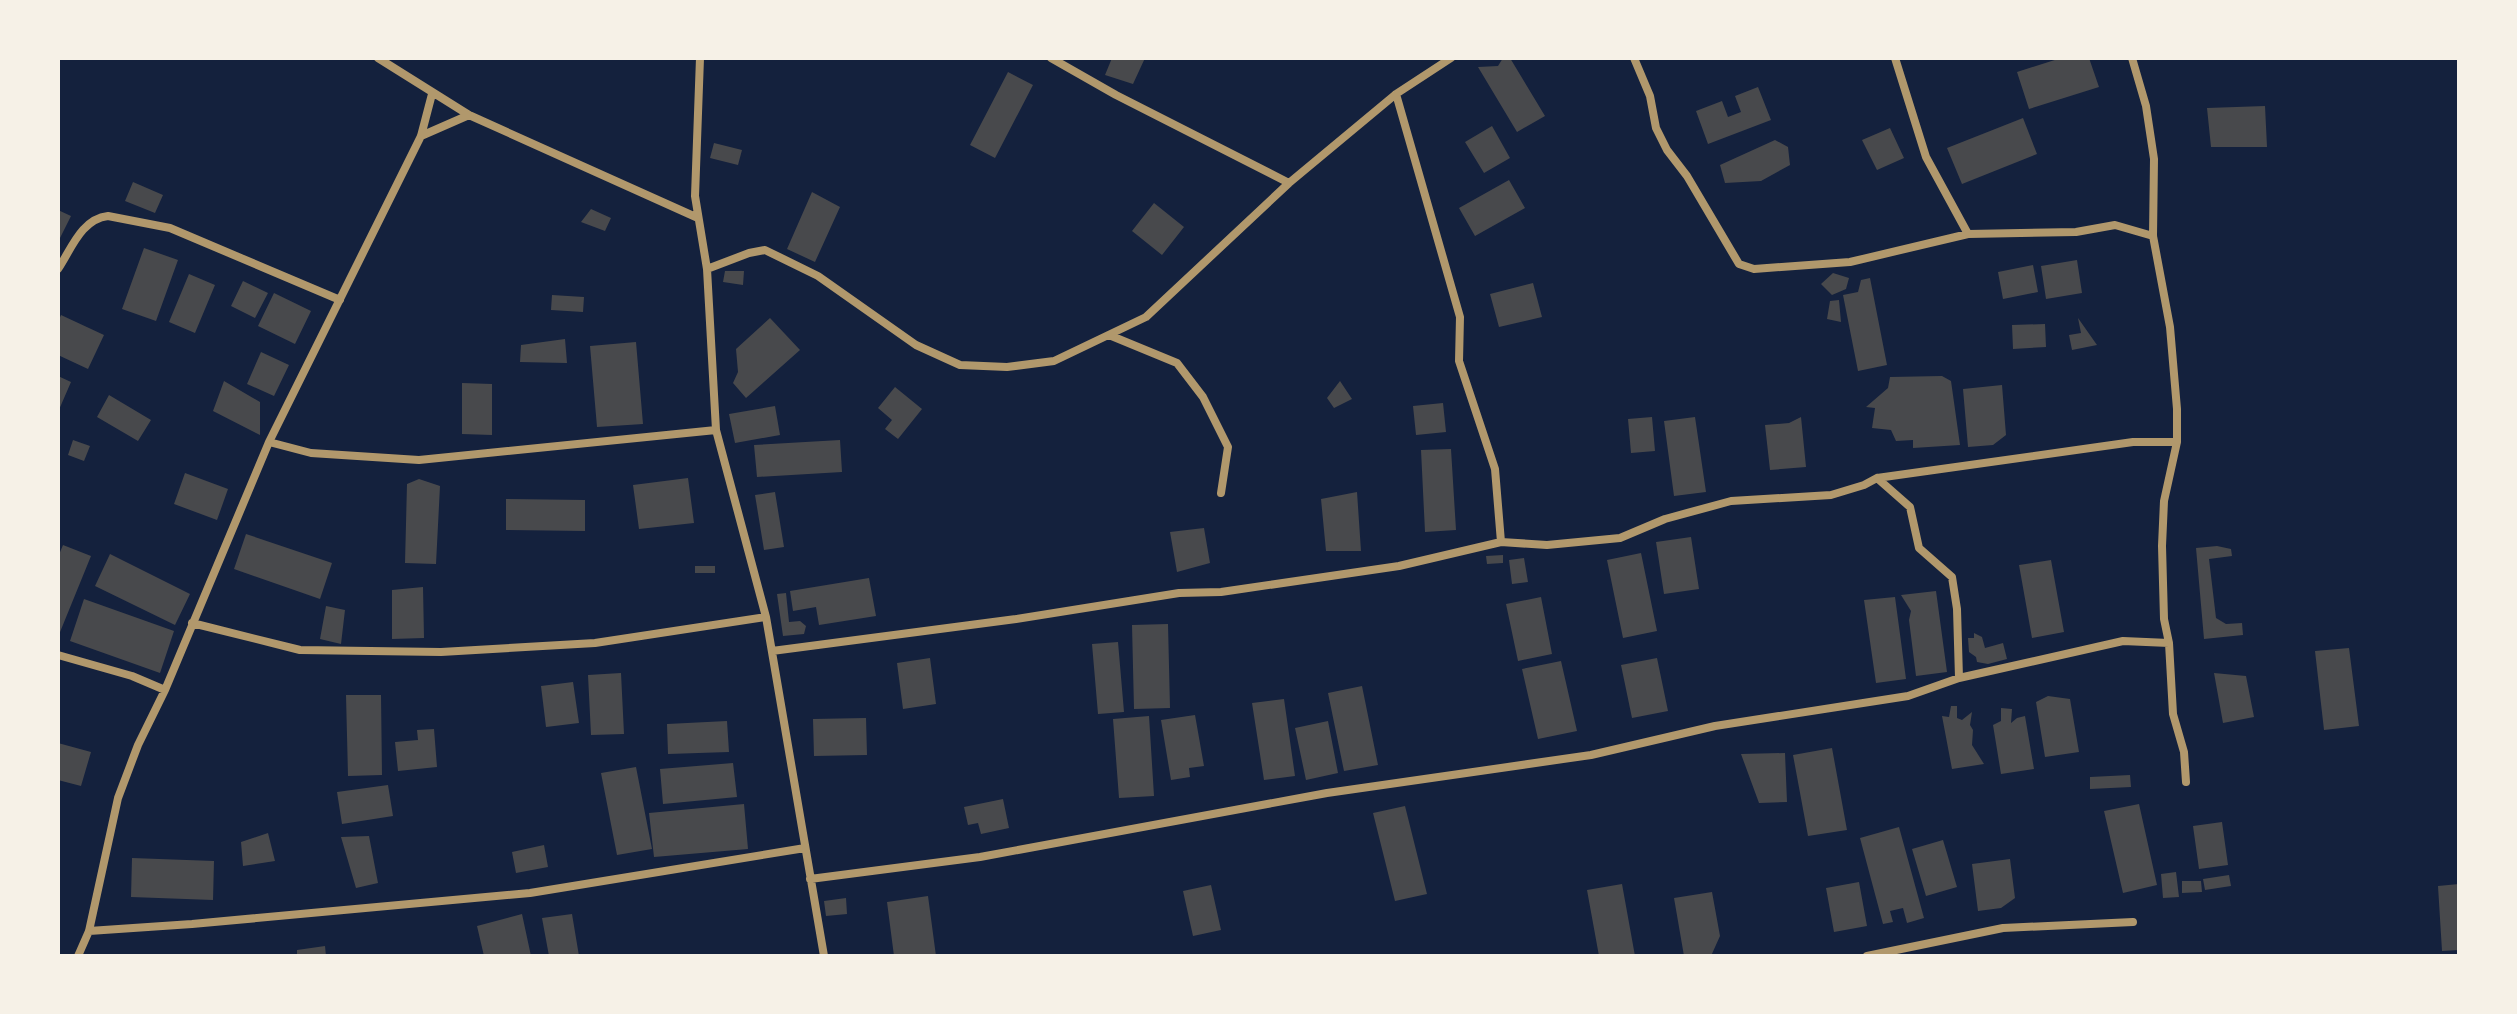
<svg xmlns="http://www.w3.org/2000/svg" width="2517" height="1014" font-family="'Crimson Pro',serif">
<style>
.building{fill:#48494c}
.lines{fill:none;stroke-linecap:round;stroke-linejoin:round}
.minor{stroke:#b1986c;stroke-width:8}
</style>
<rect width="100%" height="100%" fill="#14213d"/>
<!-- building -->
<path class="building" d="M 1112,58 L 1145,58 L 1133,84 L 1105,75 Z
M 1503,58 L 1510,58 L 1545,116 L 1517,132 L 1478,67 L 1498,66 Z
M 2061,58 L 2089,58 L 2099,87 L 2029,109 L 2017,72 Z
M 1008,72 L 1033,85 L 995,158 L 970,145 Z
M 1758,87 L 1771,120 L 1708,144 L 1696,111 L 1722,101 L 1728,117 L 1741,112 L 1735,96 Z
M 2265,106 L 2267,147 L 2211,147 L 2207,108 Z
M 2023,118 L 2037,154 L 1962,184 L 1947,148 Z
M 1492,126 L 1510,158 L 1484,173 L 1465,142 Z
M 1890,128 L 1904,158 L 1877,170 L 1862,140 Z
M 1775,140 L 1788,147 L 1790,165 L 1761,181 L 1725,183 L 1720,165 Z
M 714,143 L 742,150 L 738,165 L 710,158 Z
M 1509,180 L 1525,208 L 1475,236 L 1459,208 Z
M 133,182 L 163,195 L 155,213 L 125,201 Z
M 812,192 L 840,207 L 815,262 L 787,249 Z
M 1154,203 L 1184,227 L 1162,255 L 1132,231 Z
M 591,209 L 611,218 L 605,231 L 581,222 Z
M 58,210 L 71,216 L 58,242 Z
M 144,248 L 178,260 L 156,321 L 122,309 Z
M 2077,260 L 2082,293 L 2046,299 L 2041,266 Z
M 2033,265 L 2038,292 L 2003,299 L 1998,272 Z
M 725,271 L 744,271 L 743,285 L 723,282 Z
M 1833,273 L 1849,278 L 1846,289 L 1832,295 L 1821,284 Z
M 189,274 L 215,285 L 195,333 L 169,322 Z
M 1870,278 L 1887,365 L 1858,371 L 1843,295 L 1858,292 L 1861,280 Z
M 243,281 L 268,293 L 255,318 L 231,306 Z
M 1533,283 L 1542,317 L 1499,327 L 1490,294 Z
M 274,293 L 311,311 L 295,344 L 258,326 Z
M 552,295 L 584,297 L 583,312 L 551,310 Z
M 1839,300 L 1841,322 L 1827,319 L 1830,301 Z
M 61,315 L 104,335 L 88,369 L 58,355 L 58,322 Z
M 770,318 L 800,350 L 746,398 L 733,383 L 738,372 L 736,349 Z
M 2078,318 L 2097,345 L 2072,350 L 2069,335 L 2081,333 Z
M 2045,324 L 2046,347 L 2013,349 L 2012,325 Z
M 565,339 L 567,363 L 520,362 L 521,345 Z
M 636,342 L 643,424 L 597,427 L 590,346 Z
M 261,352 L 289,365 L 274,396 L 247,384 Z
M 58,376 L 71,382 L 58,412 Z
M 1942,376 L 1951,381 L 1960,445 L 1913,448 L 1913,440 L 1896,441 L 1891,430 L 1872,428 L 1875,408 L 1866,407 L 1888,388 L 1890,377 Z
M 224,381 L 260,402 L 260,435 L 213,411 Z
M 1340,381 L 1352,399 L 1334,408 L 1327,398 Z
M 462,383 L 492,384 L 492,435 L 462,434 Z
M 2002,385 L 2006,435 L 1993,445 L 1968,447 L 1963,389 Z
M 895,387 L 922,409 L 898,439 L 885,429 L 892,420 L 878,408 Z
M 109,395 L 151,420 L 138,441 L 97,417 Z
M 1443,403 L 1446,432 L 1416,435 L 1413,406 Z
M 775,406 L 780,435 L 735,443 L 729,414 Z
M 1652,417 L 1655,451 L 1631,453 L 1628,419 Z
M 1695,417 L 1706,492 L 1674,496 L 1664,421 Z
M 1801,417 L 1806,467 L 1770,470 L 1765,425 L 1789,423 Z
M 73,440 L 90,446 L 84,461 L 68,455 Z
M 840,440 L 842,472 L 757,477 L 754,445 Z
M 1451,449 L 1456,530 L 1425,532 L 1421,450 Z
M 185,473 L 228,489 L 217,520 L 174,504 Z
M 688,478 L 694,523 L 639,529 L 633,485 Z
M 419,479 L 440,486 L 436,564 L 405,563 L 407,484 Z
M 775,492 L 784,547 L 764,550 L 755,495 Z
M 1357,492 L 1361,551 L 1326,551 L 1321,499 Z
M 506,499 L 585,500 L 585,531 L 506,530 Z
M 1204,528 L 1210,563 L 1177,572 L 1170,532 Z
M 246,534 L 332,563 L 320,599 L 234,569 Z
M 1691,537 L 1699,589 L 1664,594 L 1656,542 Z
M 63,545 L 91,556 L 58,637 L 58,557 Z
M 2217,546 L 2231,549 L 2232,556 L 2209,559 L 2216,618 L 2226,624 L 2242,623 L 2243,635 L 2204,639 L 2196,548 Z
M 1641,553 L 1657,631 L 1623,638 L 1607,560 Z
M 110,554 L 190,594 L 175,625 L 95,586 Z
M 1503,555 L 1503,563 L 1487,564 L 1486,556 Z
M 1524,558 L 1528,582 L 1512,584 L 1509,560 Z
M 2051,560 L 2064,632 L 2032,638 L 2019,565 Z
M 695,566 L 715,566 L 715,573 L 695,573 Z
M 869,578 L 876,616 L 819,625 L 816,607 L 793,611 L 790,591 Z
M 423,587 L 424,638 L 392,639 L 392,590 Z
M 1936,591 L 1947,672 L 1916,676 L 1909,620 L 1911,611 L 1901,595 Z
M 786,593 L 789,622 L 800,621 L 806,626 L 804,634 L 783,636 L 777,594 Z
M 1541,597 L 1552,654 L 1518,661 L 1506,604 Z
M 1895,597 L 1906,679 L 1876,683 L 1864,600 Z
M 84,599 L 174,631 L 160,673 L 70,641 Z
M 326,606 L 345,610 L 341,644 L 320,639 Z
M 1168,624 L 1170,708 L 1134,709 L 1132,625 Z
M 1974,633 L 1982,637 L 1985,648 L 2003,643 L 2007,659 L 1988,664 L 1977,662 L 1976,657 L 1969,652 L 1968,638 L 1974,638 Z
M 1118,642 L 1124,712 L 1098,714 L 1092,644 Z
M 2349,648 L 2359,726 L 2324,730 L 2315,651 Z
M 930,658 L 936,704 L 903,709 L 897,663 Z
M 1657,658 L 1668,711 L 1632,718 L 1621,665 Z
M 1561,661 L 1577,731 L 1538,739 L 1522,669 Z
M 621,673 L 624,734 L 591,735 L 588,675 Z
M 2214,673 L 2246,676 L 2254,717 L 2223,723 Z
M 573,682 L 579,723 L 546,727 L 541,686 Z
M 1362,686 L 1378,765 L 1344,771 L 1328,693 Z
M 346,695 L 381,695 L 382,775 L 348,776 Z
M 2048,696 L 2070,699 L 2079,752 L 2045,757 L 2036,702 Z
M 1284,699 L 1295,776 L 1264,780 L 1252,703 Z
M 1951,706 L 1957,706 L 1957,718 L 1962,720 L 1972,712 L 1970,725 L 1973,730 L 1972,745 L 1984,764 L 1952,769 L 1942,716 L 1949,717 Z
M 2001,708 L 2012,709 L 2011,723 L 2017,718 L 2025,716 L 2034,769 L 2001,774 L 1993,725 L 2001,721 Z
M 1195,715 L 1204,766 L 1189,768 L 1190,777 L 1171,780 L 1161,720 Z
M 1149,716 L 1154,796 L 1119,798 L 1113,719 Z
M 866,718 L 867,755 L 814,756 L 813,719 Z
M 727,721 L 729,752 L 668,754 L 667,724 Z
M 1328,721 L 1338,773 L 1306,780 L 1295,728 Z
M 434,729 L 437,767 L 398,771 L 395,742 L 418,740 L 417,730 Z
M 58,743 L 91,752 L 81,786 L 58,780 Z
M 1832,748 L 1847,830 L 1808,836 L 1793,755 Z
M 1785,753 L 1787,802 L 1759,803 L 1741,754 Z
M 733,763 L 737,797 L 663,804 L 660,769 Z
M 636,767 L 652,849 L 617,855 L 601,773 Z
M 2130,775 L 2131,787 L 2090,789 L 2090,777 Z
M 388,785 L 393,816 L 342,824 L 337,792 Z
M 1003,799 L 1009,828 L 981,834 L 978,823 L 968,825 L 964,807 Z
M 744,804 L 748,849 L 654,857 L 649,813 Z
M 2139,804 L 2157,885 L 2123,893 L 2104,811 Z
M 1405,806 L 1427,894 L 1395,901 L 1373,813 Z
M 2222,822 L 2228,865 L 2199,869 L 2193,826 Z
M 1899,827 L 1924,918 L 1907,923 L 1903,908 L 1890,911 L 1893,922 L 1883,924 L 1860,838 Z
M 268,833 L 275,861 L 243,866 L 241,842 Z
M 369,836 L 378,883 L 356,888 L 341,837 Z
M 1943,840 L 1957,887 L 1926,896 L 1912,849 Z
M 544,845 L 548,867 L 516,873 L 512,852 Z
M 132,858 L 214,861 L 213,900 L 131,897 Z
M 2010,859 L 2015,898 L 2001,908 L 1978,911 L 1972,864 Z
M 2176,872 L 2179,897 L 2163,898 L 2161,874 Z
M 2229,875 L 2231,886 L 2205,890 L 2203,879 Z
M 2182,881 L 2201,881 L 2202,892 L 2182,893 Z
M 1859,882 L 1867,926 L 1834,932 L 1826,888 Z
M 1622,884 L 1635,956 L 1599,956 L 1587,890 Z
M 2459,884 L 2459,950 L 2442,951 L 2438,886 Z
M 1211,885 L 1221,930 L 1193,936 L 1183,891 Z
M 1712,892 L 1720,936 L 1711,956 L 1684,956 L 1674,898 Z
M 928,896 L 936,956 L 894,956 L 887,902 Z
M 846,898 L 847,914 L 826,916 L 824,901 Z
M 522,914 L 531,956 L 484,956 L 477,926 Z
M 572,914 L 579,956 L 549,956 L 542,918 Z
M 325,946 L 326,956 L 297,956 L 297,950 Z"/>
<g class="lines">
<!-- minor -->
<path class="minor" d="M 378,58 L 469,115 L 698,218
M 700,58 L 695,196 L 707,269 L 716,430 L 766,617 L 824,956
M 1051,58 L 1116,95 L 1289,183
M 1634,58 L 1650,96 L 1656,128 L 1667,150 L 1687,176 L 1739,264 L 1754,269 L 1850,262 L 1968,234 L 2076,232 L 2115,225 L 2153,236
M 1895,58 L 1926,157 L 1968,234
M 2132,58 L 2146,106 L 2154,159 L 2153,236 L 2170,327 L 2177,409 L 2177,442 L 2164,501 L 2162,546 L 2164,619 L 2169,643 L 2173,714 L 2184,752 L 2186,782
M 1396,94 L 1460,317 L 1459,361 L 1495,469 L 1501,542
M 421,136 L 469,115
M 58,269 C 71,250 81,219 108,216 L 170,228 L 340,300
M 707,269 L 749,253 L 765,250 L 818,276 L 916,345 L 960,365 L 1007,367 L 1054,361 L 1146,317 L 1289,183 L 1396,94 L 1451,58
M 1109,335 L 1177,363 L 1203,397 L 1228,447 L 1221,493
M 269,442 L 311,453 L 419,460 L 716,430
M 1877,478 L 1910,507 L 1919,548 L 1952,577 L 1957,609 L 1959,678
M 192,623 L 300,650 L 441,652 L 595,643 L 766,617
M 772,651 L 1016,619 L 1179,593 L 1221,592 L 1399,566 L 1501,542 L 1547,545 L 1620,538 L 1665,519 L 1731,501 L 1831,495 L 1864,485 L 1877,478 L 2133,442 L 2177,442
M 58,655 L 132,676 L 165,690
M 810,879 L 980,857 L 1327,793 L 1591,755 L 1715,726 L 1908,696 L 1959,678 L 2123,641 L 2169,643
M 89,931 L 192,924 L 530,893 L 805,848
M 78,956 L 89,931 L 118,798 L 138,745 L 165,690 L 269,442 L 421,136 L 432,94
M 1867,956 L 2003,928 L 2133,922"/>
</g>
<!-- border -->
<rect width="2517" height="1014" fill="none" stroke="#f6f1e7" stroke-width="120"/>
</svg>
